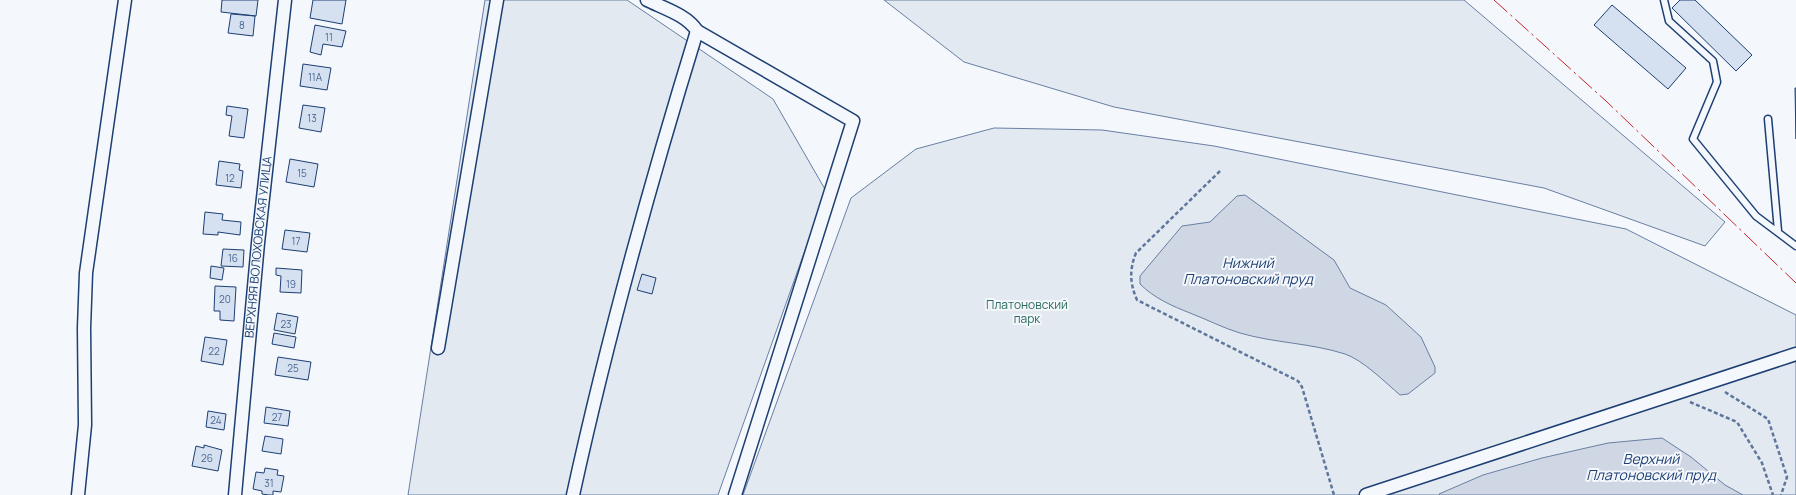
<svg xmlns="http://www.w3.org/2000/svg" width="1796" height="495" font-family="Manrope,sans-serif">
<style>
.green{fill:#e3e9f0;stroke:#687fa3}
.water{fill:#cfd7e4;stroke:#687fa3}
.building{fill:#d5e0f0;stroke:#1d3f73}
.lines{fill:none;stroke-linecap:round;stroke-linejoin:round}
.service-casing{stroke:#1d3f73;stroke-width:9}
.minor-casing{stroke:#1d3f73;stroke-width:15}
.path{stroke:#5e769c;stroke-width:2.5;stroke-dasharray:4 2.5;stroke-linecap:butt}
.service{stroke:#f4f7fb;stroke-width:6}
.minor{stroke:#f4f7fb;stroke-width:12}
.power{stroke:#c62828;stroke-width:1;stroke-dasharray:18 4 2.5 4;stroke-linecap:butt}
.labels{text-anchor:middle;stroke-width:4;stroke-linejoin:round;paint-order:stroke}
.number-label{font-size:10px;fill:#4b6792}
.street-label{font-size:12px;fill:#1d3f73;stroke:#f4f7fb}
.park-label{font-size:12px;fill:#2c6c60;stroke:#f4f7fb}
.water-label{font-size:14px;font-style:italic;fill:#1d3f73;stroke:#f4f7fb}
</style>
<rect width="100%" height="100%" fill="#f4f7fb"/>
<!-- green -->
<path class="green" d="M 485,0 L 627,0 L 773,99 L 826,191 L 718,495 L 408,495 Z
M 884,0 L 1464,0 L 1725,222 L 1705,246 L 1544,188 L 1114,107 L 964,62 Z
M 994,128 L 1102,130 L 1214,146 L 1626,229 L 1796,315 L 1796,495 L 743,495 L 851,198 L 916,149 Z"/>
<!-- water -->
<path class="water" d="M 1245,195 L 1334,260 L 1350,288 L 1386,305 L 1421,337 L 1435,367 L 1435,373 L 1408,394 L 1400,395 C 1386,383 1363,360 1345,354 C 1311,343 1274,343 1240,333 C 1223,328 1206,319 1190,313 C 1172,306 1154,298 1140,284 L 1140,276 L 1182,226 L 1210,222 L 1237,196 Z
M 1662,438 L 1691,457 L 1725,485 L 1743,495 L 1440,495 L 1439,494 L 1483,475 L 1542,458 L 1608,443 Z"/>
<!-- building -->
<path class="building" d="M 222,0 L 258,0 L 256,16 L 221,12 Z
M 313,0 L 346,0 L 342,24 L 310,18 Z
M 1680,0 L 1695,0 L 1752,55 L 1736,71 L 1672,8 Z
M 1612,5 L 1686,68 L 1668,89 L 1594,25 Z
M 231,14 L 255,16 L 253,36 L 228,33 Z
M 315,25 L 346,31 L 342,47 L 323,44 L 321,55 L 310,52 Z
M 303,64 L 331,68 L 327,90 L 300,86 Z
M 1795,88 L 1796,88 L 1796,139 Z
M 303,105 L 325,108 L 321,132 L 299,128 Z
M 227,106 L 248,109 L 244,138 L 229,136 L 232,116 L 226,115 Z
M 290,159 L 318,164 L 314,187 L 286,182 Z
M 219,161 L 240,164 L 239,170 L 243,171 L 241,188 L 216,185 Z
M 205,212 L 223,214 L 222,220 L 241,222 L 240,235 L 218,232 L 218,235 L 203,234 Z
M 285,230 L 310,233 L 307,252 L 282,249 Z
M 223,249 L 244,250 L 243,267 L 221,266 Z
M 211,266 L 224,268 L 222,280 L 210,278 Z
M 276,268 L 302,270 L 301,293 L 280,292 L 281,276 L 276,275 Z
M 642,274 L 656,278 L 652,294 L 637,290 Z
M 215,286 L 236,287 L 234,321 L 220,320 L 220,311 L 214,311 Z
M 277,313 L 298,317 L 295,334 L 274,330 Z
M 274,333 L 296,337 L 294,348 L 272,344 Z
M 205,337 L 227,340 L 223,365 L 201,361 Z
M 278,357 L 311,362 L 308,380 L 275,375 Z
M 266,407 L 290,411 L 288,426 L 264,423 Z
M 208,411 L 226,414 L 224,430 L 206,427 Z
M 265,436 L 283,439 L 281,454 L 262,451 Z
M 204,445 L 222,450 L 218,471 L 192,466 L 196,446 L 204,448 Z
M 265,468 L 278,470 L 277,475 L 284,476 L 281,492 L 273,491 L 273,495 L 269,495 L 262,494 L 262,491 L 253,489 L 256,472 L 264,473 Z"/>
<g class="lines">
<!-- service casing -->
<g class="service-casing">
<path id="service" d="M 1664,0 L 1669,21 L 1713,61 L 1717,82 L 1693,139 L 1756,216 L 1796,246
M 1768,119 L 1778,231"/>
</g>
<!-- minor casing -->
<g class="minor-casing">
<g id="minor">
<path d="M 647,0 C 663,8 687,15 697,31 L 853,121 L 735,495"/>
<path d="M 438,348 L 497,0"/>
<path d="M 78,495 L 85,425 L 84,328 L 86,273 L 125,0"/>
<path id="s1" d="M 235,495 L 258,243 L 285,0"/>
<path d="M 573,495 C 607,339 650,184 697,31"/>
<path d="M 1366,495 L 1796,354"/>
</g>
</g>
<!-- path -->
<path class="path" d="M 1220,171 L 1136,253 C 1129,270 1130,284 1137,300 L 1298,381 L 1302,387 L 1334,495
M 1725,392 L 1768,419 L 1787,477 L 1781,495
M 1690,402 L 1737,422 L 1762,463 L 1773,495"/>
<!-- service -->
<use href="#service" class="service"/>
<!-- minor -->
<use href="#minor" class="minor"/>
<!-- power -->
<path class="power" d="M 1494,0 L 1606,101 L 1796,283"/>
</g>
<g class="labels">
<!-- number labels -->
<g class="number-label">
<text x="242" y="29">8</text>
<text x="329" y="41">11</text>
<text x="315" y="81">11А</text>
<text x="312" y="122">13</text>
<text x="302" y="177">15</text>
<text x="230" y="182">12</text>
<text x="296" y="245">17</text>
<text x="233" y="262">16</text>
<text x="291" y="288">19</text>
<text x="225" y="303">20</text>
<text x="286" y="328">23</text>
<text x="214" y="355">22</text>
<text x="293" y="372">25</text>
<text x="277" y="421">27</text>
<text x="216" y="424">24</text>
<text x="207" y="462">26</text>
<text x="269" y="487">31</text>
</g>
<!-- street labels -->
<g class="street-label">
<text dy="4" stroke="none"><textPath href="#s1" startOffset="249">ВЕРХНЯЯ ВОЛОХОВСКАЯ УЛИЦА</textPath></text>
</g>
<!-- park labels -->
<g class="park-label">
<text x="1027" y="309">Платоновский<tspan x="1027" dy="14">парк</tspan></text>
</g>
<!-- water labels -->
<g class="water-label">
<text x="1248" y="268">Нижний<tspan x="1248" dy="16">Платоновский пруд</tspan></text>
<text x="1651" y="464">Верхний<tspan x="1651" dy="16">Платоновский пруд</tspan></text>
</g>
</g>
</svg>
